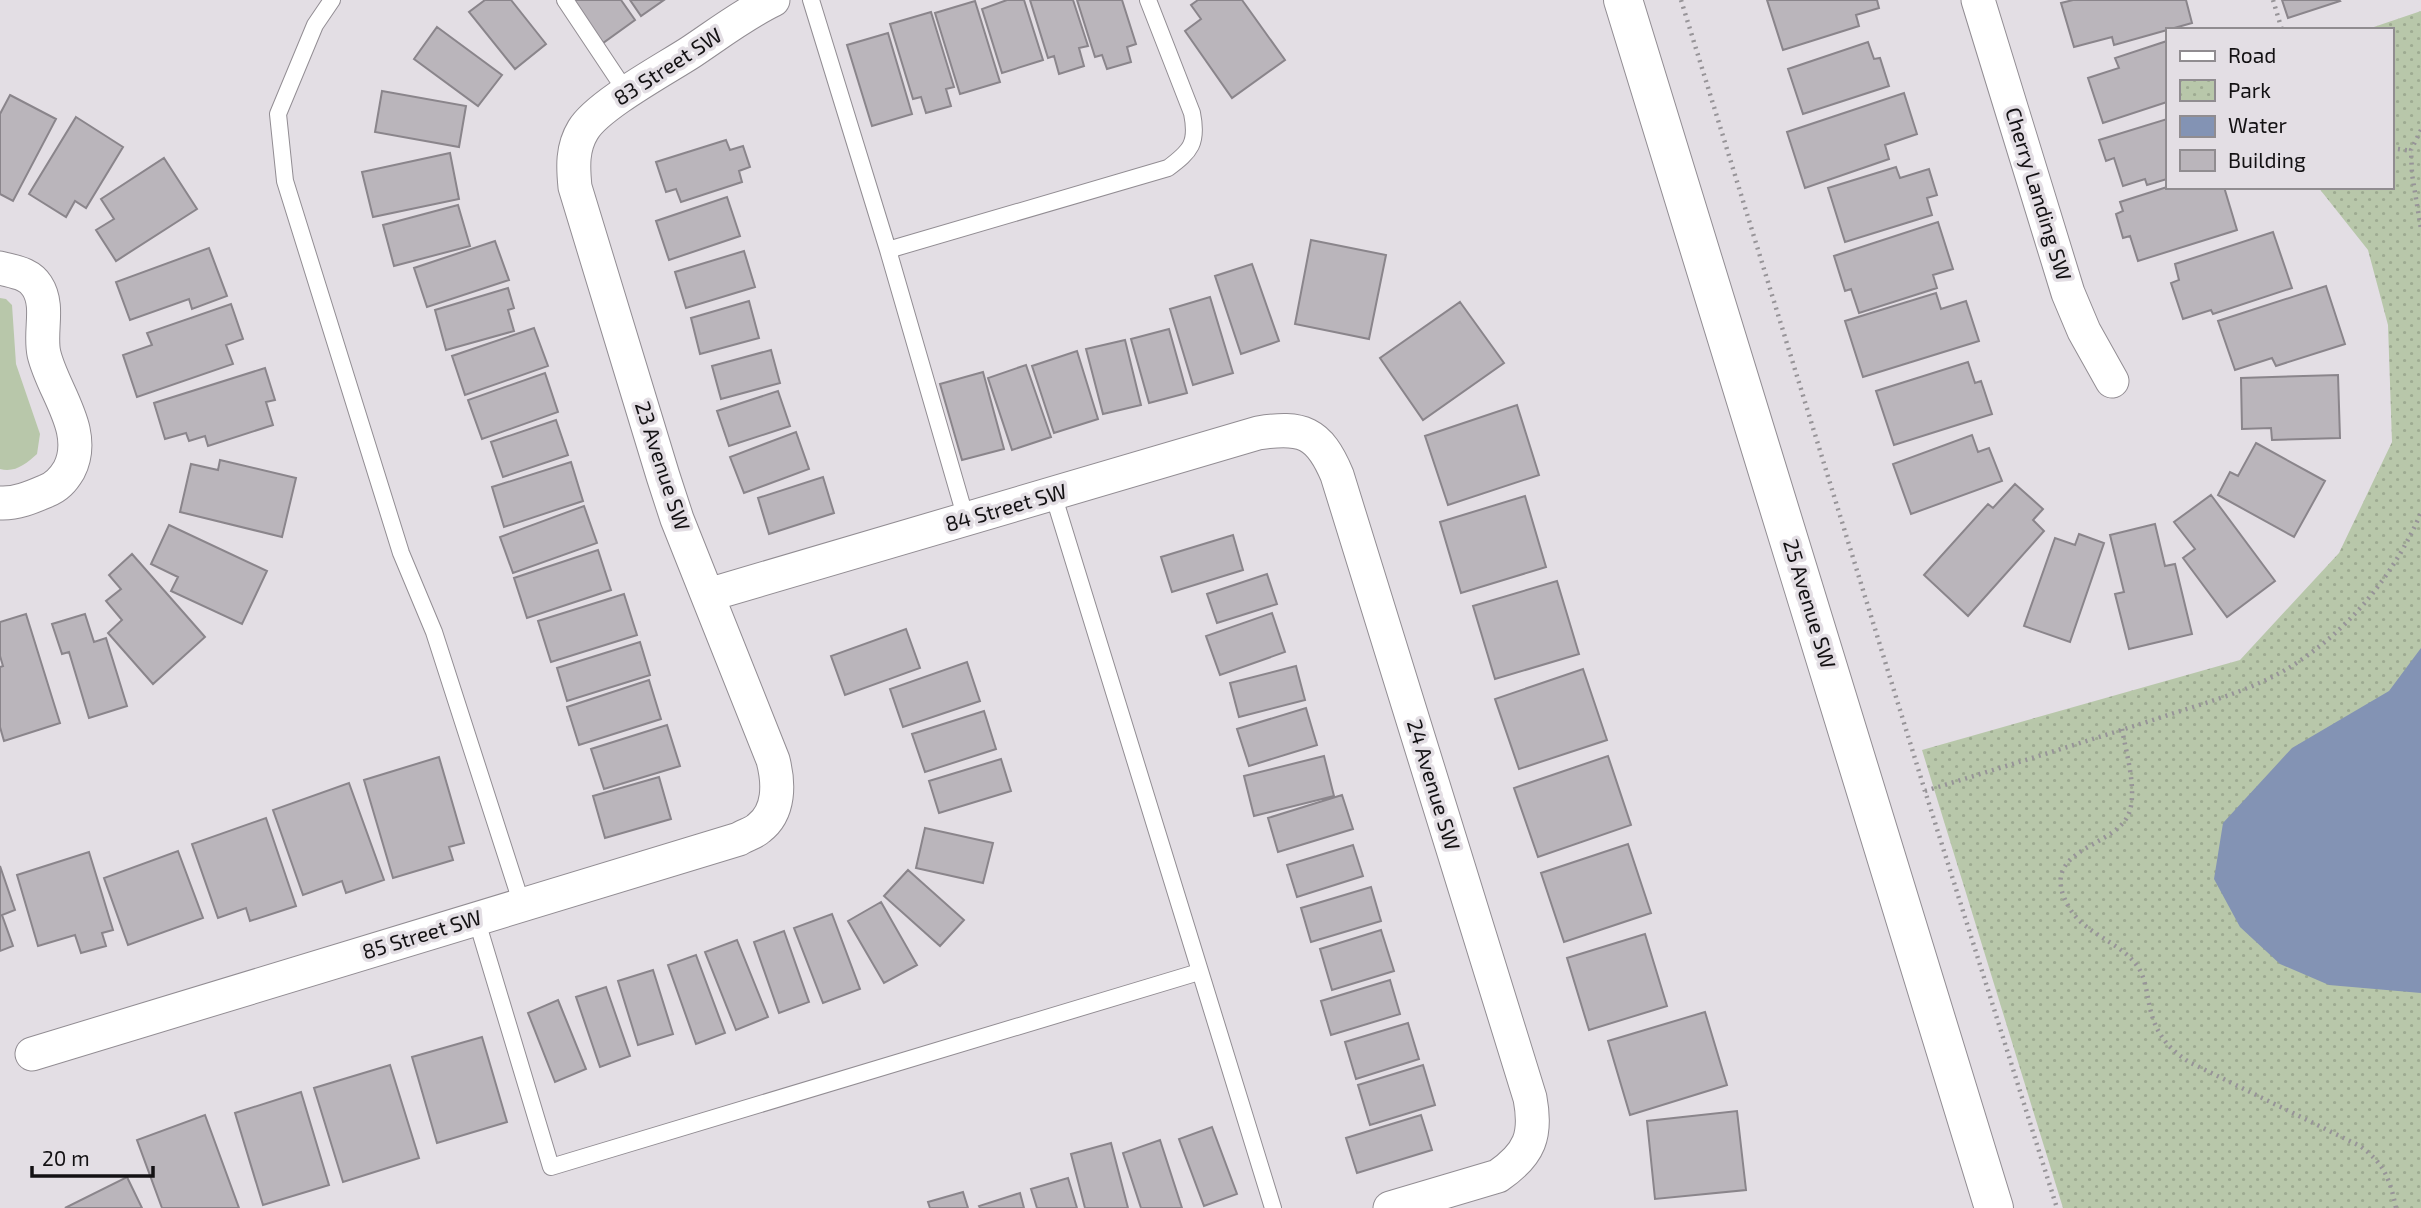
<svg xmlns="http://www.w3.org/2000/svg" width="2421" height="1208" font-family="'Exo 2',sans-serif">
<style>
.green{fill:#b8c7aa}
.park{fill:url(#park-dots)}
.water{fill:#8393b4}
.building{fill:#bab5bb;stroke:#8a858b;stroke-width:2}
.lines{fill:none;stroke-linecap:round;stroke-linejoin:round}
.lane-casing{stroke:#928d93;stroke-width:18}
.street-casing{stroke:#928d93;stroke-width:35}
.secondary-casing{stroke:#928d93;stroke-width:40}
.path{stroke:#979498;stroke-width:4.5;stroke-dasharray:2 5;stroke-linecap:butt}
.lane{stroke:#fff;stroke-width:16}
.street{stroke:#fff;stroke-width:33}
.secondary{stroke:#fff;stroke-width:38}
.labels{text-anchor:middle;stroke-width:7;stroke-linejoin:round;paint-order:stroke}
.street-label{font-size:21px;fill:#131113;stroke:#e3dee4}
</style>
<defs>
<pattern id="park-dots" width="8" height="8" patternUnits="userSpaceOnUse" patternTransform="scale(1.75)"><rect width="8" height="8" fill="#b8c7aa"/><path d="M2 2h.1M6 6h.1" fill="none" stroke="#9daa91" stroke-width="1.8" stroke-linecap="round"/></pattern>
</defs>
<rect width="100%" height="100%" fill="#e3dee4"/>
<!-- green -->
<path class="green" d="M 0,298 L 6,299 L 12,305 L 16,364 L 40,434 L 37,454 C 26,464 15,473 0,469 Z"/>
<!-- park -->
<path class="park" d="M 2421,11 L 2421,1208 L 2063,1208 L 1922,750 L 2240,660 L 2339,553 L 2392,442 L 2388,325 L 2368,250 L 2318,187 L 2391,187 L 2391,30 L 2365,30 Z"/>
<!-- water -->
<path class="water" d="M 2421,648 L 2421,993 L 2329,985 L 2280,964 L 2240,927 L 2214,879 L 2223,823 L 2292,748 L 2389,691 Z"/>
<!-- building -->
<path class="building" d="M 485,0 L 511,0 L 546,44 L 515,69 L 469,12 Z
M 572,0 L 621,0 L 635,20 L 603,43 Z
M 630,0 L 664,0 L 641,16 Z
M 1007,0 L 1024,0 L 1043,60 L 1002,73 L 982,9 Z
M 1030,0 L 1073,0 L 1088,46 L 1079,48 L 1084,66 L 1059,74 L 1054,56 L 1048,58 Z
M 1077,0 L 1122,0 L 1136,44 L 1127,47 L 1131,62 L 1107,69 L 1102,55 L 1095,57 Z
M 1198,0 L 1242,0 L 1285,60 L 1232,98 L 1185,31 L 1201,19 L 1191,5 Z
M 1767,0 L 1877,0 L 1879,8 L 1856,15 L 1859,26 L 1783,50 Z
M 2073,0 L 2186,0 L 2192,23 L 2114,45 L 2112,37 L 2074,47 L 2061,3 Z
M 2282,0 L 2339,0 L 2340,1 L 2288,18 Z
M 975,1 L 1000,82 L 960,94 L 935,13 Z
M 931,12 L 954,87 L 946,89 L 951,106 L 926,113 L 921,97 L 913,99 L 890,24 Z
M 437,27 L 502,75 L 478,106 L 414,59 Z
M 888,33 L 912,114 L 872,126 L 847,45 Z
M 2167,41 L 2167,102 L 2103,123 L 2088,78 L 2119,68 L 2115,58 Z
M 1868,42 L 1874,59 L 1880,58 L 1889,86 L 1803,114 L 1788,69 Z
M 382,91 L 466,106 L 459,147 L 375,132 Z
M 1904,93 L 1917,134 L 1885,145 L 1889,159 L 1805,188 L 1787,132 Z
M 10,95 L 56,119 L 13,201 L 0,194 L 0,114 Z
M 76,117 L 123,147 L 86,208 L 75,201 L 66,217 L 29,194 Z
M 2167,119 L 2167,179 L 2147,185 L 2145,179 L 2123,186 L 2114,158 L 2106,161 L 2099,140 Z
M 726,140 L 730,150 L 743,146 L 750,167 L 739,171 L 742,182 L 681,202 L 676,189 L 666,192 L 656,162 Z
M 450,153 L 459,199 L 373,217 L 362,172 Z
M 164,158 L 197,209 L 116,261 L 96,230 L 114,219 L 101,199 Z
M 1896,167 L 1900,178 L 1929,169 L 1937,195 L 1927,198 L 1932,215 L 1845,242 L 1828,188 Z
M 2167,187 L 2224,187 L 2237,230 L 2138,261 L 2130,236 L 2123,238 L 2116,214 L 2123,211 L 2120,202 Z
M 727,197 L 740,236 L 669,260 L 656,221 Z
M 458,205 L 470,246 L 394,266 L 383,225 Z
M 1938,222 L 1953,269 L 1933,275 L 1937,288 L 1859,313 L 1851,289 L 1845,291 L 1834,256 Z
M 2273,232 L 2292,288 L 2213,314 L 2211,310 L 2183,319 L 2171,283 L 2179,280 L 2175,264 Z
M 1311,240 L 1386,255 L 1369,339 L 1295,324 Z
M 495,241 L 509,280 L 427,307 L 414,268 Z
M 209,248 L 227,296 L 192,309 L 189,299 L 130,320 L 116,282 Z
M 744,251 L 755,287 L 686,308 L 675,272 Z
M 1252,264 L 1279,341 L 1241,354 L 1215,276 Z
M 2326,286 L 2345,344 L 2276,366 L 2272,358 L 2235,370 L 2218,321 Z
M 508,288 L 514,308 L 508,310 L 514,331 L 446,350 L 435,310 Z
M 1936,293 L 1941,309 L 1966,301 L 1979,341 L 1863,377 L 1845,321 Z
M 1210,297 L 1233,373 L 1193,385 L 1170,309 Z
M 749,301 L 759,338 L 700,354 L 691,318 Z
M 1460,302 L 1504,363 L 1423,420 L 1380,358 Z
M 231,304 L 243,339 L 226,345 L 233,364 L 137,397 L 123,355 L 152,345 L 147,333 Z
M 534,328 L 548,366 L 465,395 L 452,356 Z
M 1169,329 L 1187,393 L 1149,403 L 1131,339 Z
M 1125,340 L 1141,405 L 1103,414 L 1086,349 Z
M 771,350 L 780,383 L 721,399 L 712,366 Z
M 1077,351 L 1098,419 L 1054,433 L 1032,366 Z
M 1968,362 L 1975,383 L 1981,381 L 1992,414 L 1894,445 L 1876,391 Z
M 1026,365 L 1051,437 L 1012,450 L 988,378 Z
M 265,368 L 275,400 L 266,402 L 273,425 L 208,446 L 205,436 L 189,441 L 186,433 L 165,439 L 154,403 Z
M 983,372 L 1004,449 L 962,460 L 940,384 Z
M 545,373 L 558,412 L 482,439 L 468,400 Z
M 2338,375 L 2340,438 L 2272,440 L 2271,428 L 2242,429 L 2241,378 Z
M 778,391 L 790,426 L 729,446 L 717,411 Z
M 1517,405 L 1539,475 L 1448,505 L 1425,436 Z
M 556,420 L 568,455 L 503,477 L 491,442 Z
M 796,432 L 809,469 L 744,493 L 730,457 Z
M 1972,435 L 1978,452 L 1989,448 L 2002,481 L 1911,514 L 1893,464 Z
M 2256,443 L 2325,481 L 2294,537 L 2218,495 L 2230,472 L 2238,476 Z
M 220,460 L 296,478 L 282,537 L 180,512 L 191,464 L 218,470 Z
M 571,462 L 583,501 L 504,527 L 492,487 Z
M 823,477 L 834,513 L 769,534 L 758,498 Z
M 2015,484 L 2043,509 L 2033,520 L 2044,531 L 1968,616 L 1924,575 L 1988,504 L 1993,508 Z
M 2211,495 L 2275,581 L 2227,617 L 2183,558 L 2195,549 L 2174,522 Z
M 1525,496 L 1546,567 L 1461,593 L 1440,522 Z
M 584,506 L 597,543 L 513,573 L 500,537 Z
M 2155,524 L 2165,566 L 2175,564 L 2192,634 L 2129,649 L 2115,594 L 2124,592 L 2110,535 Z
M 169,525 L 267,571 L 242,624 L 171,591 L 178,577 L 151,564 Z
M 2079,534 L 2104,543 L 2070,642 L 2024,626 L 2055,538 L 2075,545 Z
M 1233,535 L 1243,570 L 1172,592 L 1161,557 Z
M 598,550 L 611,590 L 527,618 L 514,578 Z
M 132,554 L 205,637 L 153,684 L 108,633 L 122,620 L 106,601 L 121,589 L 109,575 Z
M 1267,574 L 1277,604 L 1217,623 L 1207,594 Z
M 1557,581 L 1579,654 L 1495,679 L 1473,606 Z
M 624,594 L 637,635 L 551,662 L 538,621 Z
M 1272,613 L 1285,652 L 1220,675 L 1206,636 Z
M 26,614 L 60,723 L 4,741 L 0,727 L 0,667 L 3,666 L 0,656 L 0,622 Z
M 85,614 L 94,642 L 106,638 L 127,706 L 89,718 L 69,652 L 62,654 L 52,624 Z
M 906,629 L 920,668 L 845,695 L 831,656 Z
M 640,642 L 650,675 L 567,701 L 557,668 Z
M 967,662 L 980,701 L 903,727 L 890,689 Z
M 1296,666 L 1305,700 L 1239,717 L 1230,683 Z
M 1583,669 L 1607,740 L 1519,769 L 1495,699 Z
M 649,680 L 661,719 L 579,745 L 567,707 Z
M 1306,708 L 1317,745 L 1249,766 L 1237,729 Z
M 984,711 L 996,749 L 925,772 L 912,734 Z
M 667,725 L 680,766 L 604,789 L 591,749 Z
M 1324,756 L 1334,796 L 1254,816 L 1244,776 Z
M 1608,756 L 1631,825 L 1538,857 L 1514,788 Z
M 439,757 L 464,843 L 449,847 L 453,860 L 393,878 L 364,780 Z
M 1001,759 L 1011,791 L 939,813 L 929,781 Z
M 659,777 L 671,819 L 605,838 L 593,796 Z
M 349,783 L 384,880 L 346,893 L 342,881 L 303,895 L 273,810 Z
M 1342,795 L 1353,829 L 1278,852 L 1268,818 Z
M 266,818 L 296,906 L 250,921 L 246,908 L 218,918 L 192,844 Z
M 925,828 L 993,843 L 983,883 L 916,868 Z
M 1628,844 L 1651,913 L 1564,942 L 1541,873 Z
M 1353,845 L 1363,876 L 1297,897 L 1287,865 Z
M 178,851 L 203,918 L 128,945 L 104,878 Z
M 89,852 L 113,930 L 102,933 L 106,946 L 81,953 L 75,935 L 38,946 L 17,875 Z
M 0,866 L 15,910 L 2,915 L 13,946 L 0,951 Z
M 908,870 L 964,920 L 940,946 L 884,896 Z
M 1371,887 L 1381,921 L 1311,942 L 1301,908 Z
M 881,902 L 917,965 L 884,983 L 848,921 Z
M 832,914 L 860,989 L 823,1003 L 794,928 Z
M 1381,930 L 1394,971 L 1332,990 L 1320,949 Z
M 784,931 L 809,1002 L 779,1013 L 754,942 Z
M 1645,934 L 1667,1006 L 1589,1030 L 1567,958 Z
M 737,940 L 768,1017 L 736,1030 L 705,952 Z
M 696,955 L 725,1033 L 696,1044 L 668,965 Z
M 653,970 L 673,1034 L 638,1045 L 618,981 Z
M 1390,980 L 1400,1014 L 1331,1035 L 1321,1001 Z
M 606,987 L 630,1056 L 600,1067 L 576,997 Z
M 558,1000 L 586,1069 L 555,1082 L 528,1013 Z
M 1705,1012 L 1727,1085 L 1630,1115 L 1608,1041 Z
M 1408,1023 L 1419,1059 L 1356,1079 L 1345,1042 Z
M 482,1037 L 507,1122 L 437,1143 L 412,1057 Z
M 390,1065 L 419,1158 L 343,1182 L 314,1088 Z
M 1423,1065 L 1435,1105 L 1370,1125 L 1358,1085 Z
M 301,1092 L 329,1185 L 263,1205 L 235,1113 Z
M 1737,1111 L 1746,1190 L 1655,1199 L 1647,1121 Z
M 205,1115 L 239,1208 L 162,1208 L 137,1140 Z
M 1421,1115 L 1432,1150 L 1357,1173 L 1346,1138 Z
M 1212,1127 L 1237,1194 L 1204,1206 L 1179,1139 Z
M 1160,1140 L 1182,1208 L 1141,1208 L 1123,1153 Z
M 1111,1143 L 1128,1208 L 1085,1208 L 1071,1154 Z
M 127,1177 L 142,1208 L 65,1208 Z
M 1068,1178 L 1077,1208 L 1037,1208 L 1031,1189 Z
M 963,1192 L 968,1208 L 930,1208 L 928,1202 Z
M 1020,1193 L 1024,1208 L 980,1208 L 979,1206 Z"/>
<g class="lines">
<!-- lane casing -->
<g class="lane-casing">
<path id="lane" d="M 332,0 L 315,25 L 278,114 L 285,181 L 401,553 L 434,632 L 522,905
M 565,0 L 627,93
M 811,0 L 888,250 L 966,519
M 888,250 L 1168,168 C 1191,151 1198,143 1192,113 L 1148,0
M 1053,494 L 1273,1208
M 476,918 L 551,1167 L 1199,972"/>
</g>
<!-- street casing -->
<g class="street-casing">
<path id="street" d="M 1978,0 L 2068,293 L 2084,331 L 2112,381
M 0,268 C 14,272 29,273 37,286 C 50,306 39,332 44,354 C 53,392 89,431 69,470 C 63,480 57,487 46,491 C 32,497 16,504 0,503
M 708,595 L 1258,433 C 1302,426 1319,432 1337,475 L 1530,1098 C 1537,1135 1530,1154 1498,1176 L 1390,1208
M 32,1054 L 739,839 C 745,835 754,833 759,828 C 780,812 779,783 773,760 L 677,519 L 663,476 L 575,187 C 573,167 572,148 583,130 C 598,105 665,69 691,52 C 718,34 744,14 773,0"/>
</g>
<!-- secondary casing -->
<g class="secondary-casing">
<path id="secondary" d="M 1623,0 L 1994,1208"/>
</g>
<!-- path -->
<path class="path" d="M 1681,0 L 1925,791 L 2057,1208
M 2273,0 L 2282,30
M 2421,130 L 2411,150 L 2412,174 L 2421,229
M 2391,148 L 2412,151
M 2122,729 C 2126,753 2140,798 2126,819 C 2107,849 2035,851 2070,909 C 2086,935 2121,942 2138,967 C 2144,976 2146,988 2148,998 C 2153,1028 2163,1045 2189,1062 L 2360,1146 C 2385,1164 2390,1180 2396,1208
M 1925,791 C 2003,767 2081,743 2159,718 C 2207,702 2259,689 2301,660 C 2355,623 2395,572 2421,513"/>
<!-- lane -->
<use href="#lane" class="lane"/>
<!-- street -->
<use href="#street" class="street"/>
<!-- secondary -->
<use href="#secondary" class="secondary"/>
</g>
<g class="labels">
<!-- street labels -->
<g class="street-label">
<text transform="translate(668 67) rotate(-33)" y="7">83 Street SW</text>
<text transform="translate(2038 194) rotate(73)" y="7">Cherry Landing SW</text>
<text transform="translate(662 466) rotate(72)" y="7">23 Avenue SW</text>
<text transform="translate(1006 508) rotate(-16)" y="7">84 Street SW</text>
<text transform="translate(1809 604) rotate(73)" y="7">25 Avenue SW</text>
<text transform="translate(1433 785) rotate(73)" y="7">24 Avenue SW</text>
<text transform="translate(422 935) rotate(-17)" y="7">85 Street SW</text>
</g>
</g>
<!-- legend -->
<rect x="2166" y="28" width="228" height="161" fill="#e3dee4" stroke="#908c90" stroke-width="2"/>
<rect x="2180" y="51" width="35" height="10" fill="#ffffff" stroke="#908c90" stroke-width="2"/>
<text x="2228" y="63" font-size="21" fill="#131113">Road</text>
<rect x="2180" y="80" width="35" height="21" fill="url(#park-dots)" stroke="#908c90" stroke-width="2"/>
<text x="2228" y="98" font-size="21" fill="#131113">Park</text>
<rect x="2180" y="116" width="35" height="21" fill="#8393b4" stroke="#908c90" stroke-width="2"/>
<text x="2228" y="133" font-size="21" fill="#131113">Water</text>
<rect x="2180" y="150" width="35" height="21" fill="#bab5bb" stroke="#908c90" stroke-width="2"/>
<text x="2228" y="168" font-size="21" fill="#131113">Building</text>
<!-- scale -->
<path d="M32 1166v10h121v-10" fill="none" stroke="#131113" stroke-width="3.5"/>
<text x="42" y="1166" font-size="21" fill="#131113" stroke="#e3dee4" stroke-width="5" paint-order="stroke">20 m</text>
</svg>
